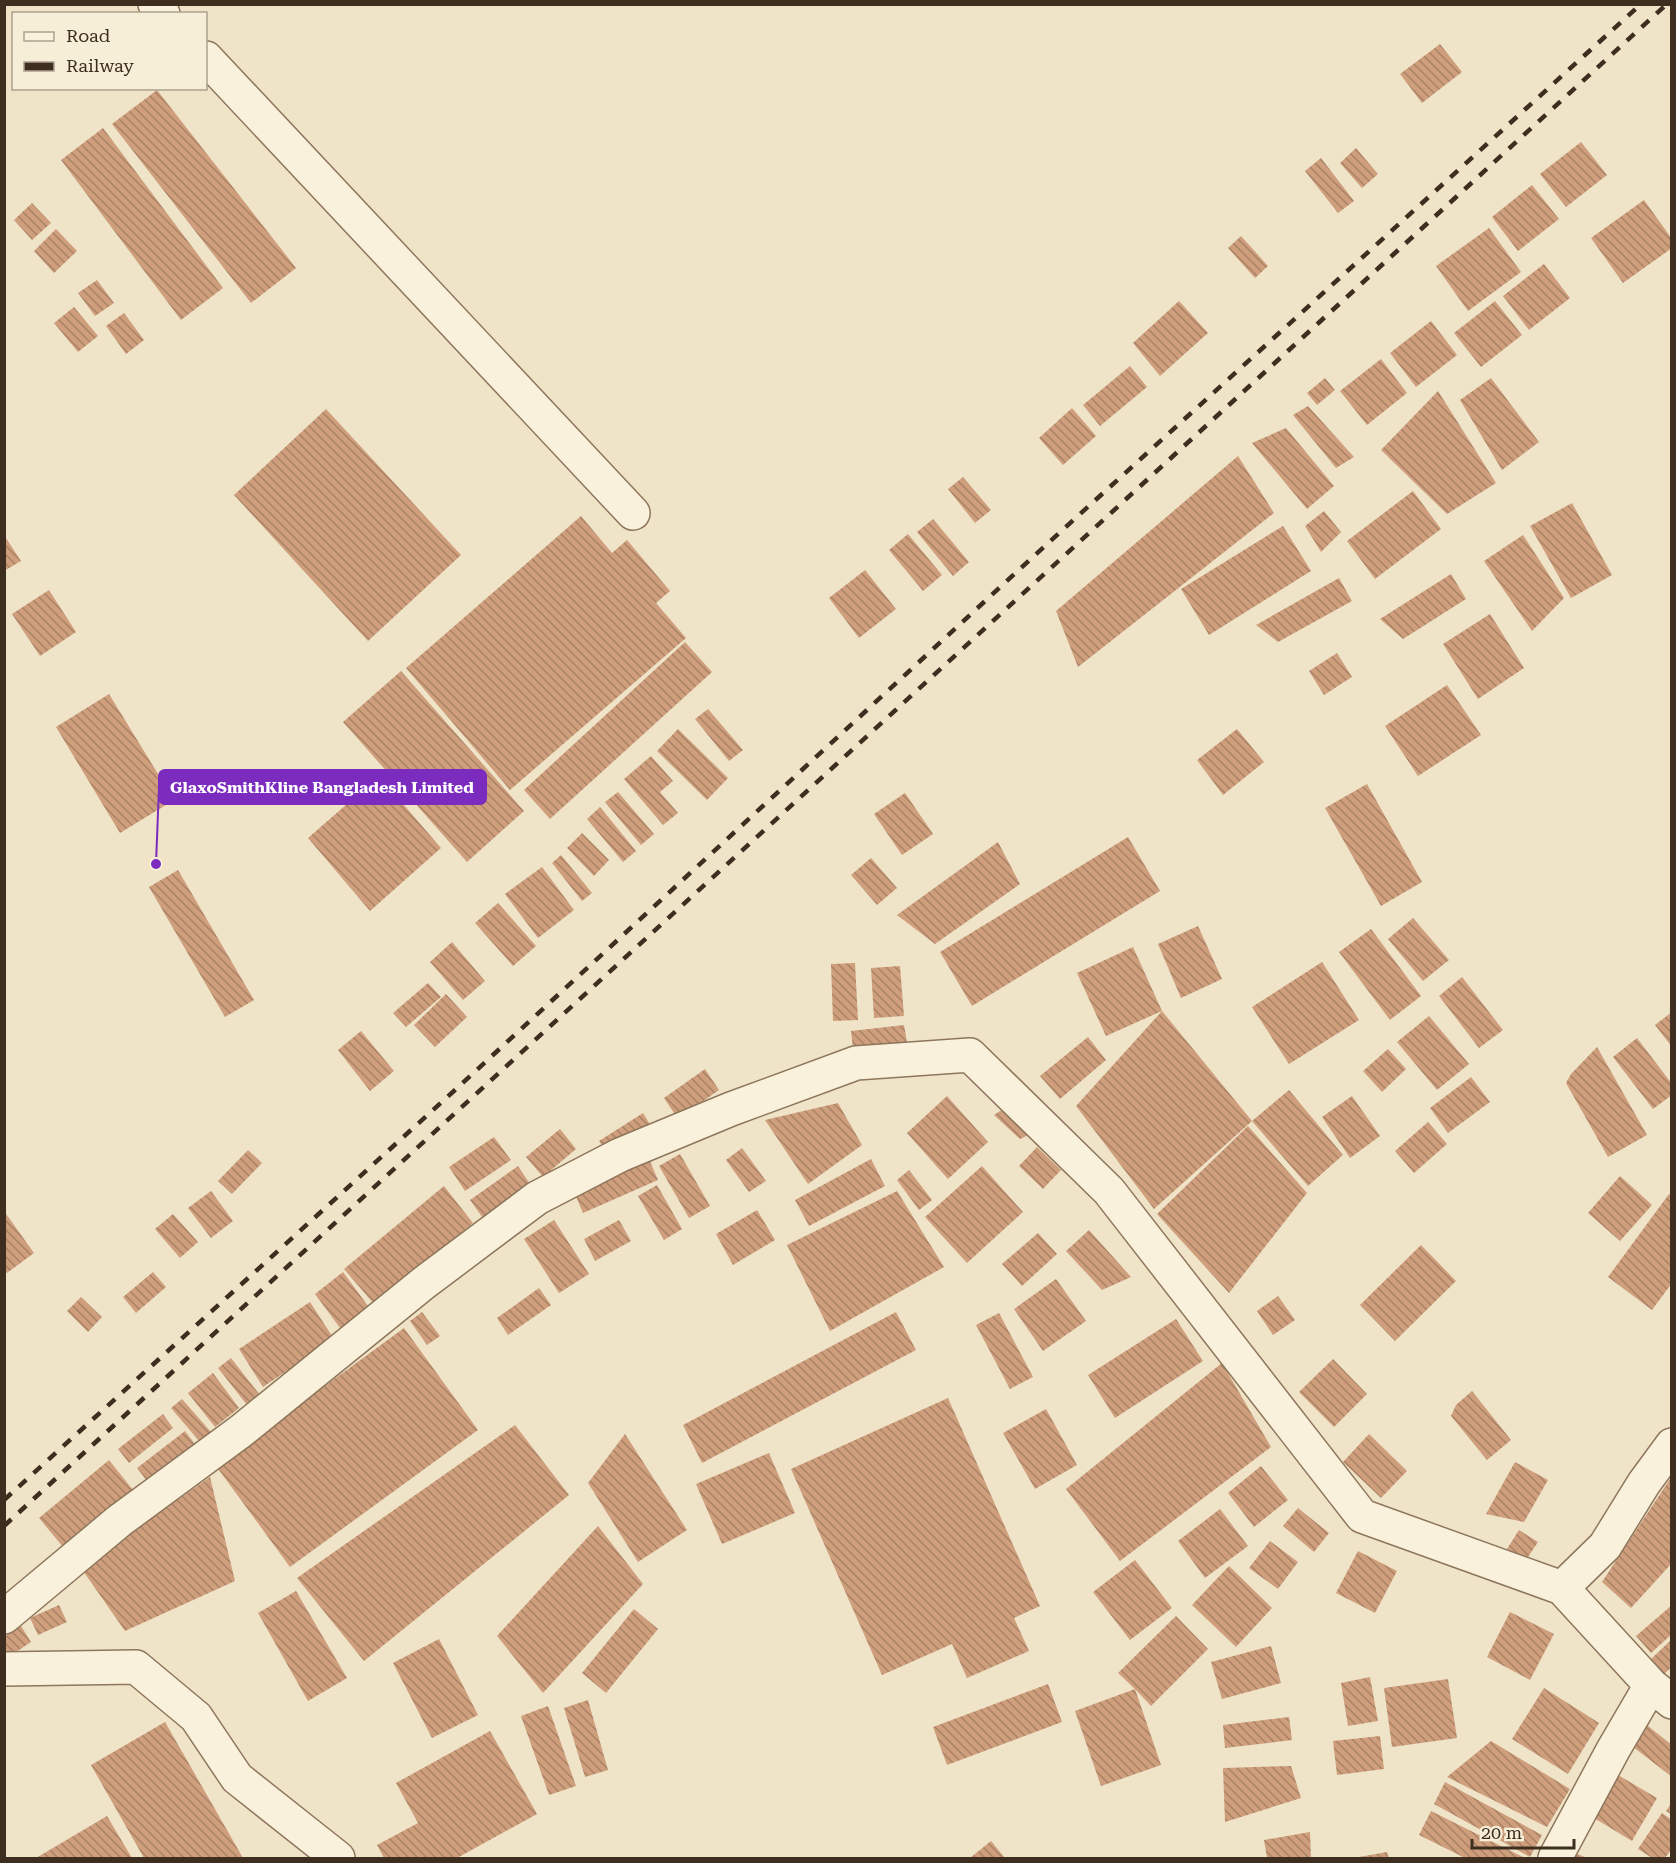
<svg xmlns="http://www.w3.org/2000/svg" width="1676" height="1863" font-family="'Roboto Serif',serif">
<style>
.building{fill:url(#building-back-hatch)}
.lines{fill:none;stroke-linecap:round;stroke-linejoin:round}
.minor-casing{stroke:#8d765c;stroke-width:36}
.minor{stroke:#faf1dc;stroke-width:33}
.rail{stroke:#3d2e20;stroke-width:4.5;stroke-dasharray:10 10;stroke-linecap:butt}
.leader{fill:none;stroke:#7b2cbf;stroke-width:2}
.callout-dot{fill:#7b2cbf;stroke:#f7eed8;stroke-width:2}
.callout{fill:#7b2cbf;stroke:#7b2cbf;stroke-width:2}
.callout-label{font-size:16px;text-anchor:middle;font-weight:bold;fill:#fff}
</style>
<defs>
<pattern id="building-back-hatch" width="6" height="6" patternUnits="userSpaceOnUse" patternTransform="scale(1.5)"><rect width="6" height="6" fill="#cf9f7d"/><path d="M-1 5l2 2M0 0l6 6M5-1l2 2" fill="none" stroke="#a98266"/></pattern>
</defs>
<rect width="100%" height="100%" fill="#f0e4c8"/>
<!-- building -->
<path class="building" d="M 1440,44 L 1462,72 L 1422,103 L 1400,74 Z
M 157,90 L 296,268 L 251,303 L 112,124 Z
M 103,128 L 223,288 L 181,320 L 61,160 Z
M 1581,142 L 1607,175 L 1566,207 L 1540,174 Z
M 1356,148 L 1378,174 L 1362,188 L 1340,163 Z
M 1321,158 L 1354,201 L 1338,213 L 1305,171 Z
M 1532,185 L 1559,219 L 1518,251 L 1492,217 Z
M 1644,200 L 1672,239 L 1672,248 L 1623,283 L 1591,238 Z
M 32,203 L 51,223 L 32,240 L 14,220 Z
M 1489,228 L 1521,272 L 1468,311 L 1436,266 Z
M 56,229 L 77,251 L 54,273 L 34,251 Z
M 1241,236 L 1268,266 L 1255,278 L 1228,248 Z
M 1544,264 L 1570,298 L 1529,330 L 1503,296 Z
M 97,280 L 114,303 L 95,316 L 78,293 Z
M 1179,301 L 1208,333 L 1160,376 L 1133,343 Z
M 1495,301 L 1522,335 L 1481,367 L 1454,333 Z
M 74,307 L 98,336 L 78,352 L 54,323 Z
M 124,313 L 144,340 L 126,354 L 106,326 Z
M 1431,321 L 1457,355 L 1416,387 L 1390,353 Z
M 1381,359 L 1407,393 L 1367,425 L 1340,391 Z
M 1130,366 L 1147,387 L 1100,426 L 1083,405 Z
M 1325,378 L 1335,390 L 1317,405 L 1307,393 Z
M 1491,378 L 1539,442 L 1502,470 L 1460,400 Z
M 1438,391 L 1496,483 L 1447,514 L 1381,450 Z
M 1308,406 L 1354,457 L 1336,468 L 1293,415 Z
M 1072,408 L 1096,436 L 1063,465 L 1039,438 Z
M 326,409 L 461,555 L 368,641 L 234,495 Z
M 1286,428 L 1334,486 L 1307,509 L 1252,443 Z
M 1238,456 L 1274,513 L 1078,667 L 1056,611 Z
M 963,477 L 991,510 L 975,523 L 948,489 Z
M 1413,491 L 1441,529 L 1375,579 L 1347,541 Z
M 1572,503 L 1612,575 L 1571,598 L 1530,526 Z
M 1324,511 L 1341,532 L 1321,552 L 1305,526 Z
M 581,516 L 612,553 L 627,540 L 670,591 L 656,603 L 686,638 L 510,790 L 406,668 Z
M 933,519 L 969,562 L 953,576 L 917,532 Z
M 1283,526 L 1311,571 L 1209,635 L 1181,589 Z
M 908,534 L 942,575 L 923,591 L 889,550 Z
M 4,535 L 21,561 L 4,571 Z
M 1523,535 L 1564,598 L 1532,631 L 1484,561 Z
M 865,570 L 896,609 L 859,638 L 829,598 Z
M 1451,574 L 1466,599 L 1403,639 L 1380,619 Z
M 1339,578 L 1352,601 L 1278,642 L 1256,625 Z
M 49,590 L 76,632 L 40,656 L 12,614 Z
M 1490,614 L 1524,668 L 1478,699 L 1443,644 Z
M 685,642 L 712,672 L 550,819 L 524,790 Z
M 1337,653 L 1352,677 L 1324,695 L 1309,671 Z
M 401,671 L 524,811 L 467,862 L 343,722 Z
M 1447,685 L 1481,735 L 1418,776 L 1385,726 Z
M 109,694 L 174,800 L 120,833 L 56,727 Z
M 708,709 L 743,750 L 729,761 L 695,719 Z
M 678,729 L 728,778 L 707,800 L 657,751 Z
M 1237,729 L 1264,762 L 1223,795 L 1197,760 Z
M 651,756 L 673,781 L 660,792 L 678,813 L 663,825 L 624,779 Z
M 379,776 L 441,848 L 370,911 L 308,838 Z
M 1367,784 L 1422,882 L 1381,906 L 1325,808 Z
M 618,792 L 654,834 L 641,845 L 605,802 Z
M 905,793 L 933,834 L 902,855 L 874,814 Z
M 600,807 L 636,851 L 623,862 L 587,819 Z
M 582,833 L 609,860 L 594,876 L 567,848 Z
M 1128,837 L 1160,891 L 972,1006 L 940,952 Z
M 998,842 L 1020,884 L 935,944 L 897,915 Z
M 561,855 L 592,893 L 582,901 L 552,863 Z
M 871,858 L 897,888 L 877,905 L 851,875 Z
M 542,867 L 574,910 L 538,938 L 505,894 Z
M 178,870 L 254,1000 L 225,1017 L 149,887 Z
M 498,903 L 536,946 L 513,966 L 475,923 Z
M 1413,918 L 1449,960 L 1423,981 L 1388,939 Z
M 1198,926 L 1222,979 L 1181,998 L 1158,944 Z
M 1371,929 L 1421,996 L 1390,1020 L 1339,952 Z
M 452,942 L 485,981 L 463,1000 L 430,962 Z
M 1133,947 L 1162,1011 L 1106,1036 L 1077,973 Z
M 1322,962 L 1359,1020 L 1289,1064 L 1252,1007 Z
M 855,963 L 858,1020 L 833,1021 L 831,964 Z
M 900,966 L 904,1016 L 874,1018 L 871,968 Z
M 1462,977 L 1503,1030 L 1479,1048 L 1439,996 Z
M 428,983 L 441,997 L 406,1027 L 393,1013 Z
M 446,994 L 467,1017 L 435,1047 L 414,1025 Z
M 1162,1011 L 1252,1121 L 1154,1209 L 1076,1106 Z
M 1672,1012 L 1672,1047 L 1655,1025 Z
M 1429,1016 L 1469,1064 L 1437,1090 L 1397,1042 Z
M 904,1025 L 907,1042 L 853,1049 L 851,1031 Z
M 361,1031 L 394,1071 L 370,1091 L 338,1050 Z
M 1088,1037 L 1106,1060 L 1060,1099 L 1040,1076 Z
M 1637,1038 L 1672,1084 L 1672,1095 L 1653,1109 L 1613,1057 Z
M 1597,1047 L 1647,1135 L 1608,1157 L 1566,1083 L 1571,1074 Z
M 1388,1049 L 1406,1069 L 1382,1092 L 1363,1071 Z
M 705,1069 L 719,1090 L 678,1119 L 664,1098 Z
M 1471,1077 L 1490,1102 L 1448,1133 L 1430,1108 Z
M 1289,1090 L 1343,1155 L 1308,1186 L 1252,1121 Z
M 947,1096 L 988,1142 L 948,1179 L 907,1133 Z
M 1352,1096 L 1380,1136 L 1350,1158 L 1322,1117 Z
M 838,1103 L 862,1145 L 808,1184 L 765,1120 Z
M 1009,1105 L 1037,1131 L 1020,1139 L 994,1115 Z
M 643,1113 L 651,1126 L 607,1153 L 599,1141 Z
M 1428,1122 L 1447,1144 L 1414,1173 L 1395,1151 Z
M 1248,1126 L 1307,1193 L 1229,1293 L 1157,1214 Z
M 560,1129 L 576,1149 L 543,1177 L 526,1157 Z
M 494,1137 L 511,1160 L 465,1191 L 449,1167 Z
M 1037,1147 L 1061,1170 L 1043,1189 L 1019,1166 Z
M 742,1148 L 766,1181 L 749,1192 L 726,1160 Z
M 248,1150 L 262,1163 L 232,1194 L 218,1181 Z
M 680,1154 L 710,1206 L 689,1218 L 659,1166 Z
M 649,1159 L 658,1180 L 583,1213 L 574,1192 Z
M 871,1159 L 885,1186 L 809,1226 L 795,1200 Z
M 518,1166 L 532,1187 L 485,1221 L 470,1200 Z
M 982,1166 L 1023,1212 L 967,1263 L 925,1217 Z
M 909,1170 L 932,1200 L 919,1210 L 897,1180 Z
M 1620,1176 L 1652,1205 L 1620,1241 L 1588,1213 Z
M 657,1185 L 682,1229 L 664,1240 L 638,1196 Z
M 444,1186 L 473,1223 L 374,1304 L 344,1269 Z
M 211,1191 L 233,1221 L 211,1238 L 188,1208 Z
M 897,1191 L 944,1267 L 830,1331 L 787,1245 Z
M 1669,1194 L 1672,1196 L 1672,1283 L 1652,1310 L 1608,1277 Z
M 757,1210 L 775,1240 L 733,1265 L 716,1234 Z
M 4,1211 L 34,1253 L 7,1273 L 4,1270 Z
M 173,1214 L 198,1242 L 180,1258 L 155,1229 Z
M 554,1220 L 589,1274 L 559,1293 L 524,1239 Z
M 619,1220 L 631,1241 L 595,1261 L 584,1239 Z
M 1089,1230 L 1131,1277 L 1102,1290 L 1066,1251 Z
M 1038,1233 L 1057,1254 L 1022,1286 L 1002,1264 Z
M 1421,1245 L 1456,1281 L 1395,1341 L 1360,1305 Z
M 153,1272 L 166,1287 L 136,1313 L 123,1297 Z
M 343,1272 L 371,1310 L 343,1332 L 315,1294 Z
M 1056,1279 L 1086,1321 L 1043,1351 L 1014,1309 Z
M 539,1288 L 551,1305 L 508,1335 L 497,1318 Z
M 1278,1296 L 1295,1320 L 1273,1335 L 1257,1311 Z
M 81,1297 L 102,1317 L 88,1332 L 67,1311 Z
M 310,1302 L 334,1339 L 263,1387 L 239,1349 Z
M 422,1312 L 440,1336 L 427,1345 L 410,1321 Z
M 896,1312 L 916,1350 L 702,1463 L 683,1425 Z
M 999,1313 L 1033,1377 L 1010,1389 L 976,1325 Z
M 1176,1319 L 1203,1361 L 1115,1418 L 1088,1375 Z
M 404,1328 L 478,1430 L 290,1567 L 216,1466 Z
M 231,1358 L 260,1395 L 247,1405 L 218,1368 Z
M 1333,1359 L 1367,1394 L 1334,1427 L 1299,1392 Z
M 1222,1363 L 1271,1447 L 1120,1561 L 1066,1489 Z
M 213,1373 L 239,1408 L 215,1427 L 188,1393 Z
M 1472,1391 L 1511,1440 L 1487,1460 L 1451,1416 L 1456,1405 Z
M 948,1398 L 1040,1606 L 1014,1618 L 1029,1651 L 967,1678 L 952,1644 L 882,1675 L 791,1469 Z
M 182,1399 L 211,1432 L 200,1442 L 171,1408 Z
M 1046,1409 L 1077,1465 L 1035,1489 L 1003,1433 Z
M 163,1414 L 173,1428 L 129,1463 L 118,1449 Z
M 515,1425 L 569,1495 L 364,1661 L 297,1578 Z
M 185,1431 L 195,1444 L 147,1481 L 137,1468 Z
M 625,1434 L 687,1530 L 638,1562 L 588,1483 Z
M 1369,1434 L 1407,1471 L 1381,1498 L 1343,1462 Z
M 769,1453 L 795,1513 L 722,1544 L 696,1484 Z
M 109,1460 L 133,1490 L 63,1547 L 39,1518 Z
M 1515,1462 L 1548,1480 L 1524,1522 L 1486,1514 Z
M 1261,1466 L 1288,1500 L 1254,1527 L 1228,1493 Z
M 1672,1476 L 1672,1563 L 1631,1608 L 1602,1582 Z
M 210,1477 L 235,1581 L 125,1631 L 81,1568 Z
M 1298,1508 L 1329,1533 L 1314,1552 L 1283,1526 Z
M 1220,1509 L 1248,1546 L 1205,1578 L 1178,1541 Z
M 598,1526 L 643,1584 L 543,1693 L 497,1636 Z
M 1519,1530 L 1538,1542 L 1520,1569 L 1502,1557 Z
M 1270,1541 L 1298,1562 L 1278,1589 L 1249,1568 Z
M 1358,1551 L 1397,1571 L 1375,1613 L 1336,1593 Z
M 1135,1560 L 1172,1608 L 1130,1640 L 1093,1592 Z
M 1229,1566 L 1272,1608 L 1236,1647 L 1192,1605 Z
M 296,1591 L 347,1678 L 308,1701 L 258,1613 Z
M 59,1605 L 67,1622 L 38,1635 L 30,1618 Z
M 1672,1605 L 1672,1634 L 1651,1653 L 1636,1636 Z
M 634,1609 L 658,1629 L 606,1693 L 582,1673 Z
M 1510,1612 L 1554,1634 L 1530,1680 L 1487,1657 Z
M 1176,1616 L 1208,1649 L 1151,1706 L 1135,1689 L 1161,1765 L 1101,1786 L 1075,1711 L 1135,1689 L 1118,1673 Z
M 21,1626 L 31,1642 L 7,1658 L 4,1655 L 4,1637 Z
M 439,1639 L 478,1715 L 432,1738 L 393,1663 Z
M 1672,1639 L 1672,1667 L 1663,1675 L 1650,1660 Z
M 1271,1646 L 1281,1683 L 1222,1699 L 1211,1662 Z
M 1370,1677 L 1378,1721 L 1348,1726 L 1341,1683 Z
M 1448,1679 L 1457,1738 L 1392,1747 L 1384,1688 Z
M 1048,1684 L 1062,1722 L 947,1765 L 933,1727 Z
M 1544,1688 L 1599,1723 L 1568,1774 L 1512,1739 Z
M 588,1700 L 608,1770 L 585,1777 L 564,1708 Z
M 548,1706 L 576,1786 L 549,1795 L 521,1716 Z
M 1289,1717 L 1292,1740 L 1225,1748 L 1223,1725 Z
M 165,1722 L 243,1858 L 144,1858 L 91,1765 Z
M 1643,1722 L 1672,1745 L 1672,1777 L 1628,1743 Z
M 490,1731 L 537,1814 L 457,1858 L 384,1858 L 377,1845 L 418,1823 L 396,1783 Z
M 1380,1736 L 1384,1769 L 1337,1775 L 1333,1741 Z
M 1491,1741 L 1570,1789 L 1547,1827 L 1447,1777 Z
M 1291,1766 L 1301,1798 L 1225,1822 L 1223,1768 Z
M 1618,1775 L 1657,1798 L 1632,1841 L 1594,1818 Z
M 1445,1782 L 1542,1835 L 1530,1857 L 1434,1804 Z
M 1672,1802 L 1672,1815 L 1666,1811 Z
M 1431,1811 L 1525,1858 L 1465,1858 L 1419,1835 Z
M 1662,1813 L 1672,1820 L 1672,1849 L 1665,1858 L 1652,1858 L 1638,1849 Z
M 107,1816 L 132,1858 L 36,1858 Z
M 1310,1832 L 1311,1858 L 1267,1858 L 1264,1840 Z
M 991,1841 L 1005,1858 L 970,1858 Z
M 1387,1852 L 1389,1858 L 1359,1858 L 1359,1857 Z
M 1573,1852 L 1587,1858 L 1570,1858 Z"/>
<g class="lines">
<!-- minor casing -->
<g class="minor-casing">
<path id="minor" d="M 155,4 L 163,14
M 206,58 L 633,513
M 1562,1588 L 1605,1546 L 1644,1483 L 1672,1445
M 4,1617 L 119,1521 L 241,1431 L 425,1282 L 537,1198 L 620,1155 L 731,1109 L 856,1063 L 970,1055 L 1109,1191 L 1362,1516 L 1562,1588 L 1651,1685 L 1672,1702
M 4,1669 L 136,1667 L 196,1717 L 237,1778 L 338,1858
M 1555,1858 L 1613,1750 L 1651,1685"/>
</g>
<!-- minor -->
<use href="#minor" class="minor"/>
<!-- rail -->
<path class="rail" d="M 4,1500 L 455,1090 L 1035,555 L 1641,4
M 4,1526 L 1667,4"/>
</g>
<!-- callouts -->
<path class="leader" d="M156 864L159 787"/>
<circle class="callout-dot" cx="156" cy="864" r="6"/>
<rect class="callout" x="159" y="770" width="327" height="34" rx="6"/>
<g class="callout-label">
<text x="322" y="793">GlaxoSmithKline Bangladesh Limited</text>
</g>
<!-- border -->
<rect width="1676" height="1863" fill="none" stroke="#3d2e20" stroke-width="12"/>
<!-- legend -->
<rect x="12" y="12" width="195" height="78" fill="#f7eed8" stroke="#ada18e" stroke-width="1.5"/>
<rect x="24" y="32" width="30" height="9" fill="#faf1dc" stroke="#ada18e" stroke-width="1.5"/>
<text x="66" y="42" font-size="18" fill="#3d2e20">Road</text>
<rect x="24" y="62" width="30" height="9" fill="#3d2e20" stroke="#ada18e" stroke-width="1.5"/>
<text x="66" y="72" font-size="18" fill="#3d2e20">Railway</text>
<!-- scale -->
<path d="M1472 1839v9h102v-9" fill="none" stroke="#3d2e20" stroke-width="3"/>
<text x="1481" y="1839" font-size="18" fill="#3d2e20" stroke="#f7eed8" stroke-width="4.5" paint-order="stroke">20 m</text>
</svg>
